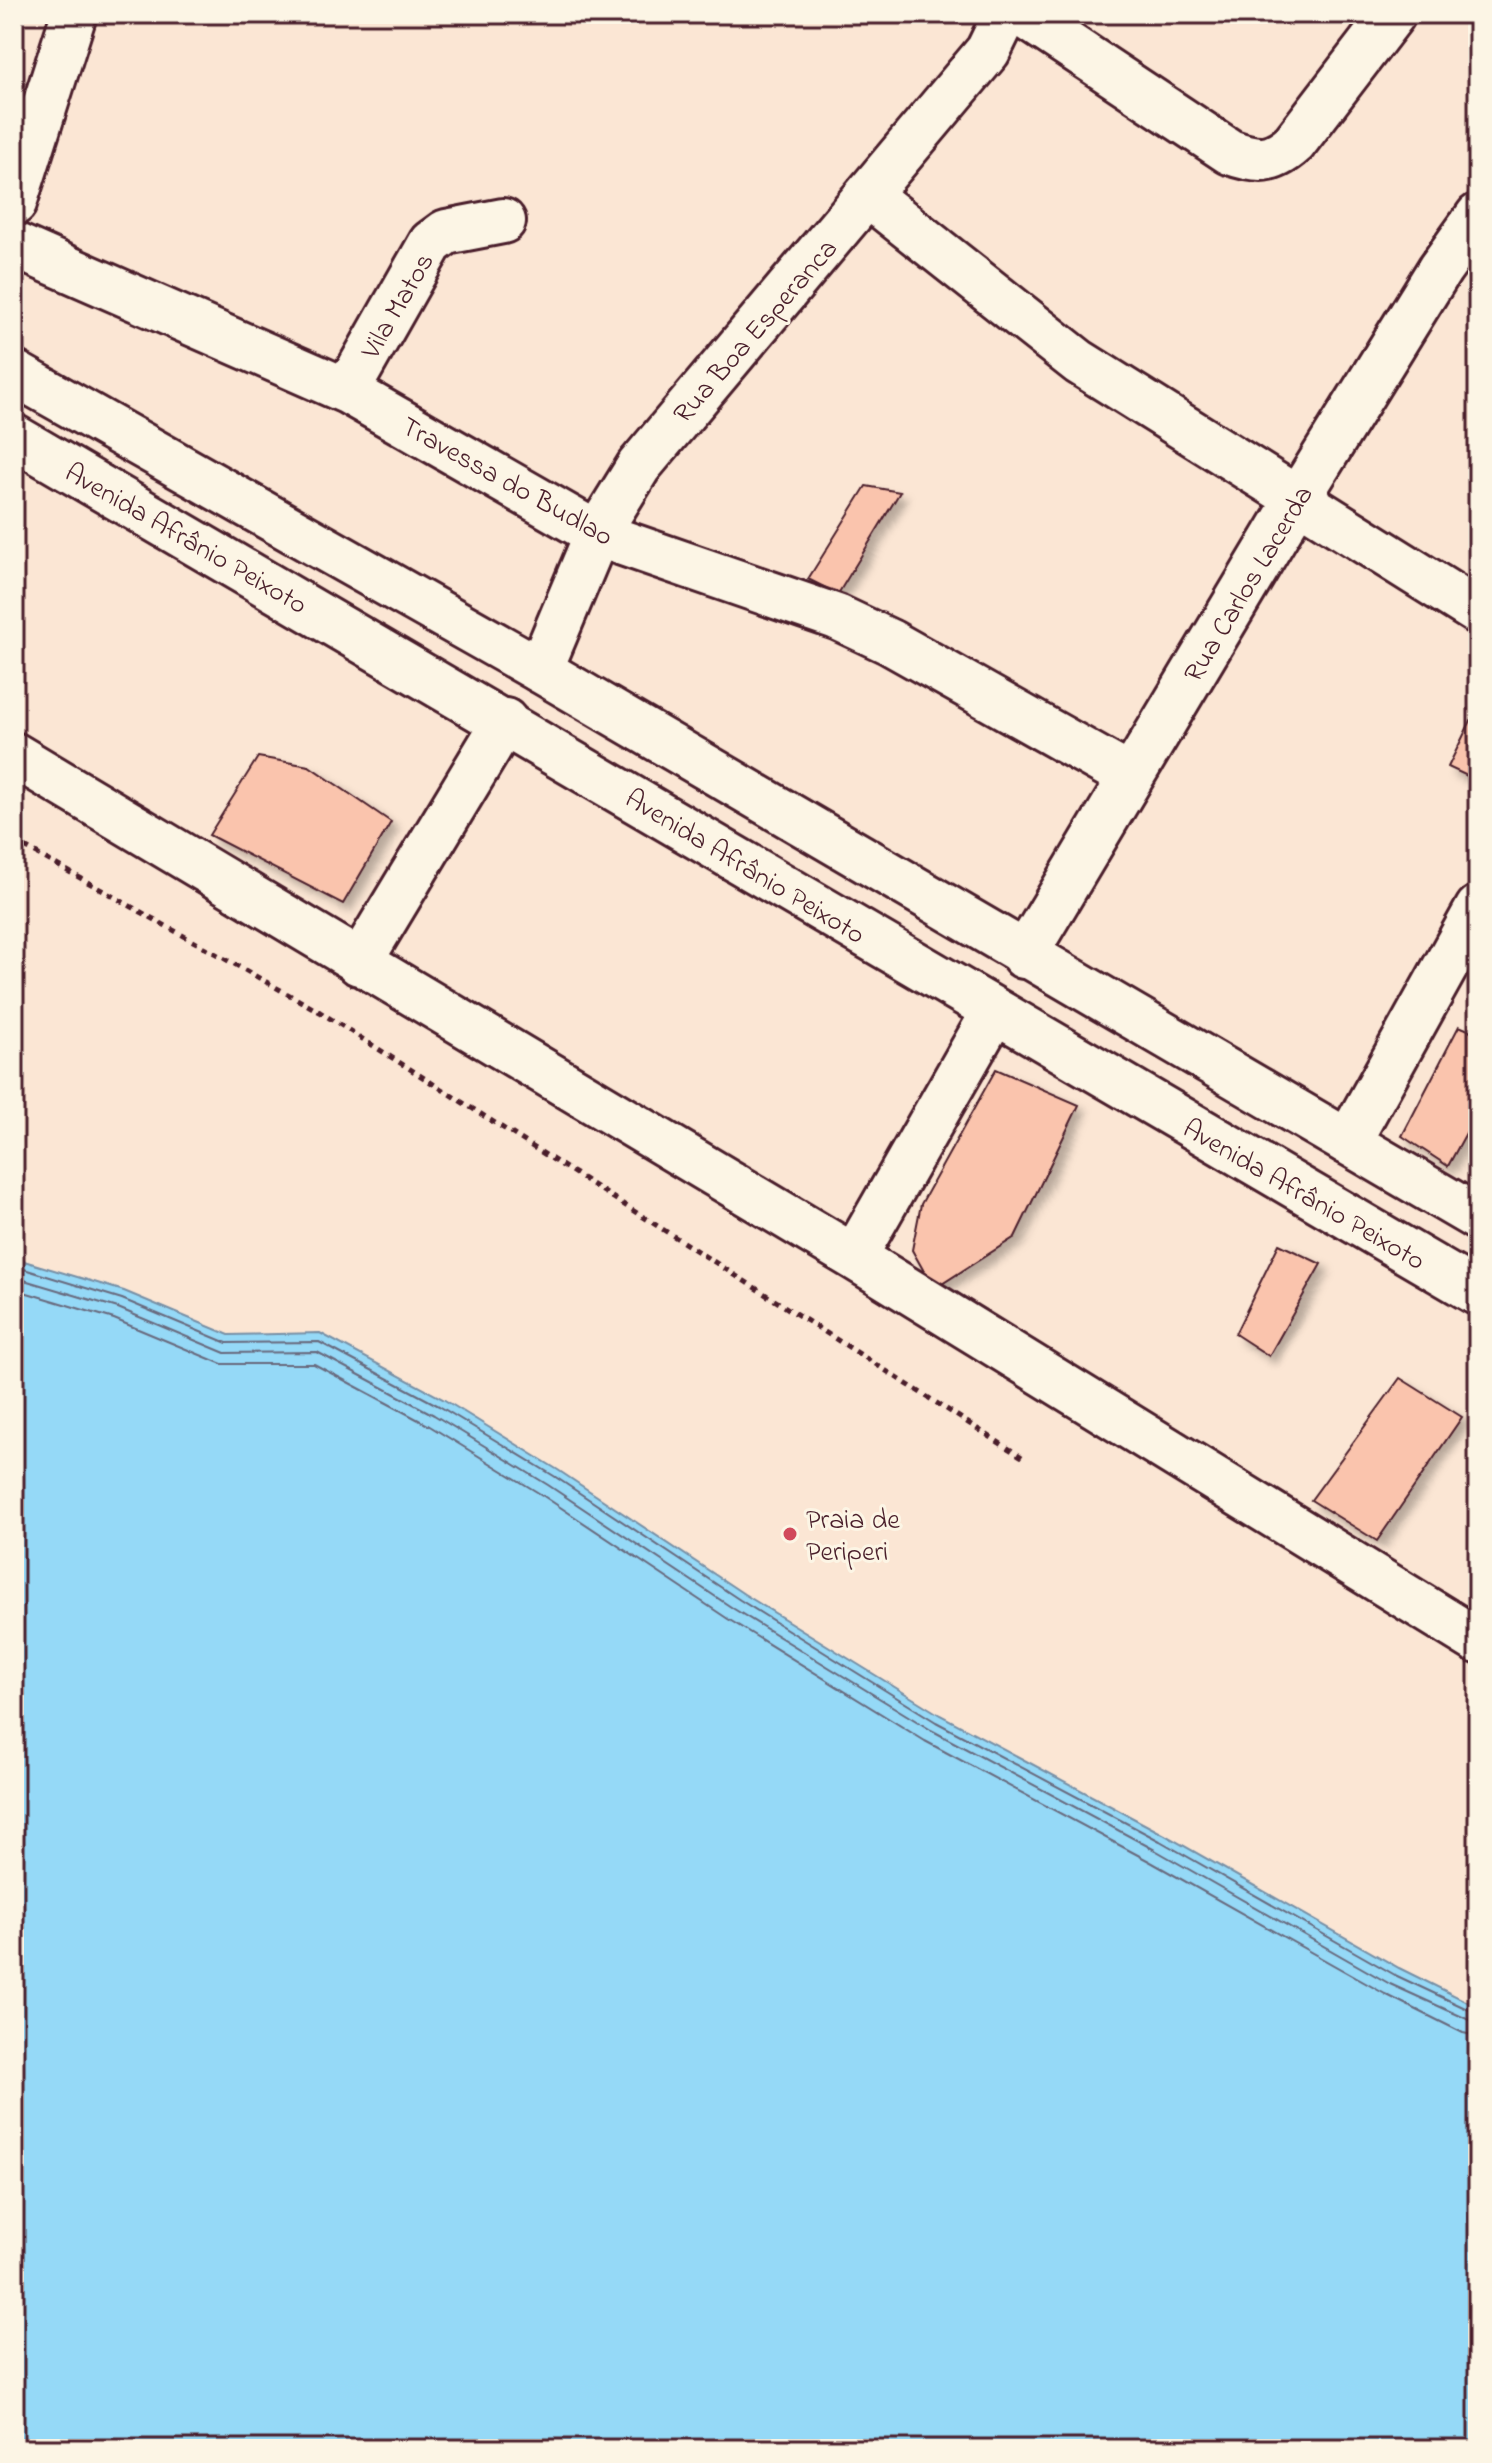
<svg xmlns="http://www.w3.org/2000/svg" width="1492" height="2463" font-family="'Indie Flower',sans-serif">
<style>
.water{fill:#95d9f7;stroke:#778fa5;stroke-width:2}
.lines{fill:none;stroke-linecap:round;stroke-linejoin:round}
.shore{stroke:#68697d;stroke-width:2}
.building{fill:#fac4ad;stroke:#4a1f2b;stroke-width:2;filter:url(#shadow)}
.minor-casing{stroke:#4a1f2b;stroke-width:50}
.major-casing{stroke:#4a1f2b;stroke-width:50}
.path{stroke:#4a1f2b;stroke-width:5;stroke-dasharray:6 6;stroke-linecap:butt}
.minor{stroke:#fcf5e5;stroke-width:44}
.major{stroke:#fcf5e5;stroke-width:44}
.poi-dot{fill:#d1495b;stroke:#fcf5e5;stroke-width:3}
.labels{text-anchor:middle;stroke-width:6;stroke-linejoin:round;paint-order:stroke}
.street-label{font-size:28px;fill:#4a1f2b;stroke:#fcf5e5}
.poi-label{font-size:28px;fill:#4a1f2b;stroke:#fcf5e5;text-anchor:start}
</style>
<defs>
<filter id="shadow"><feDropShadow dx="7" dy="7" stdDeviation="4" flood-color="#0004"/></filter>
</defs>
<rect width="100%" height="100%" fill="#fbe6d4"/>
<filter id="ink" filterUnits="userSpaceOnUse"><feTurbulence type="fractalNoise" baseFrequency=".0125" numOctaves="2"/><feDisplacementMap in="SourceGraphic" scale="16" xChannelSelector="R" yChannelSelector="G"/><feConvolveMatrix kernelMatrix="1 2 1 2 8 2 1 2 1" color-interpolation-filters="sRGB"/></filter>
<g filter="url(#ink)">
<!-- water -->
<path class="water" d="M 14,1258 L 124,1291 L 229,1335 L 320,1333 L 443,1399 L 558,1470 L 744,1594 L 940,1715 L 1163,1834 L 1399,1968 L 1478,2007 L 1478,2449 L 14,2449 Z"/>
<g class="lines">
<!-- shore -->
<path class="shore" d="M 14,1266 L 122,1299 L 227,1343 L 319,1342 L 439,1406 L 554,1476 L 740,1600 L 936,1722 L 1160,1841 L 1395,1975 L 1478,2014
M 14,1277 L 118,1308 L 225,1353 L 317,1352 L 434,1415 L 548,1485 L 734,1609 L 931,1730 L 1155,1850 L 1390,1984 L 1478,2024
M 14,1289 L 114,1319 L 222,1364 L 314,1364 L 428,1425 L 542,1495 L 728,1619 L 925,1741 L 1149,1861 L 1385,1994 L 1463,2033 L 1478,2036"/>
</g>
<!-- building -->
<path class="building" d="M 866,486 L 900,492 L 838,594 L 808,579 Z
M 1478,706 L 1478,781 L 1448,767 Z
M 258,757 L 309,766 L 391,822 L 343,904 L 209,835 Z
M 1459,1026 L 1478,1034 L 1478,1111 L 1448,1166 L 1402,1136 Z
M 996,1069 L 1079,1105 L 1015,1237 L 934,1289 L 912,1250 L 921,1204 Z
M 1279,1244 L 1321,1264 L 1269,1356 L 1235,1334 Z
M 1400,1378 L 1462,1417 L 1377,1541 L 1311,1500 Z"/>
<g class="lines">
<!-- minor casing -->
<g class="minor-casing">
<path id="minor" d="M 1022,14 L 1230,152 C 1258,162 1272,163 1294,143 L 1393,14
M 869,196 L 1079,362 L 1478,612
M 14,203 L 74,14
M 14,245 L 347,391 L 597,534 L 837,617 L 890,642 L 1130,777
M 347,391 L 431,243 L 446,232 L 503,221
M 540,670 L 597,534 L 639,466 L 988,51 L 1006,14
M 14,755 L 854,1257 L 1478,1641
M 1024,956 L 1297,500 L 1440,269 L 1478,216
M 359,963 L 505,721
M 1348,1142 L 1478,908
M 854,1257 L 994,1012"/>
</g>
<!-- major casing -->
<g class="major-casing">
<path id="major" d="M 14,373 L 540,670 L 1478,1218
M 14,437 L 1478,1293"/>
</g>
<!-- path -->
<path class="path" d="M 14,841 L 320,1012 L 1022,1457"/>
<!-- minor -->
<use href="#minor" class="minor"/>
<!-- major -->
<use href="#major" class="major"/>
</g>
</g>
<!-- markers -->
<circle class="poi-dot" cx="790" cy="1534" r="8"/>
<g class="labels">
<!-- street labels -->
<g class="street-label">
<text transform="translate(396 305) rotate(-60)" y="10">Vila Matos</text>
<text transform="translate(754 330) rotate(-49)" y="10">Rua Boa Esperanca</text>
<text transform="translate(508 480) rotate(29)" y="10">Travessa do Budlao</text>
<text transform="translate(187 537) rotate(30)" y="10">Avenida Afrânio Peixoto</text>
<text transform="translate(1247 583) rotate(-59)" y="10">Rua Carlos Lacerda</text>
<text transform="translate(746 865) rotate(31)" y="10">Avenida Afrânio Peixoto</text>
<text transform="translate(1305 1193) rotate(30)" y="10">Avenida Afrânio Peixoto</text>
</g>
<!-- poi labels -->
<g class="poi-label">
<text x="806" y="1528">Praia de<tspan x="806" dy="32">Periperi</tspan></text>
</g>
</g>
<!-- margin -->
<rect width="1492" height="2463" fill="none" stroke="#fcf5e5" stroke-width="48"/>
<rect x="24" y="24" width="1444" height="2415" fill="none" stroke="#4a1f2b" stroke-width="3" filter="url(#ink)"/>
</svg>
